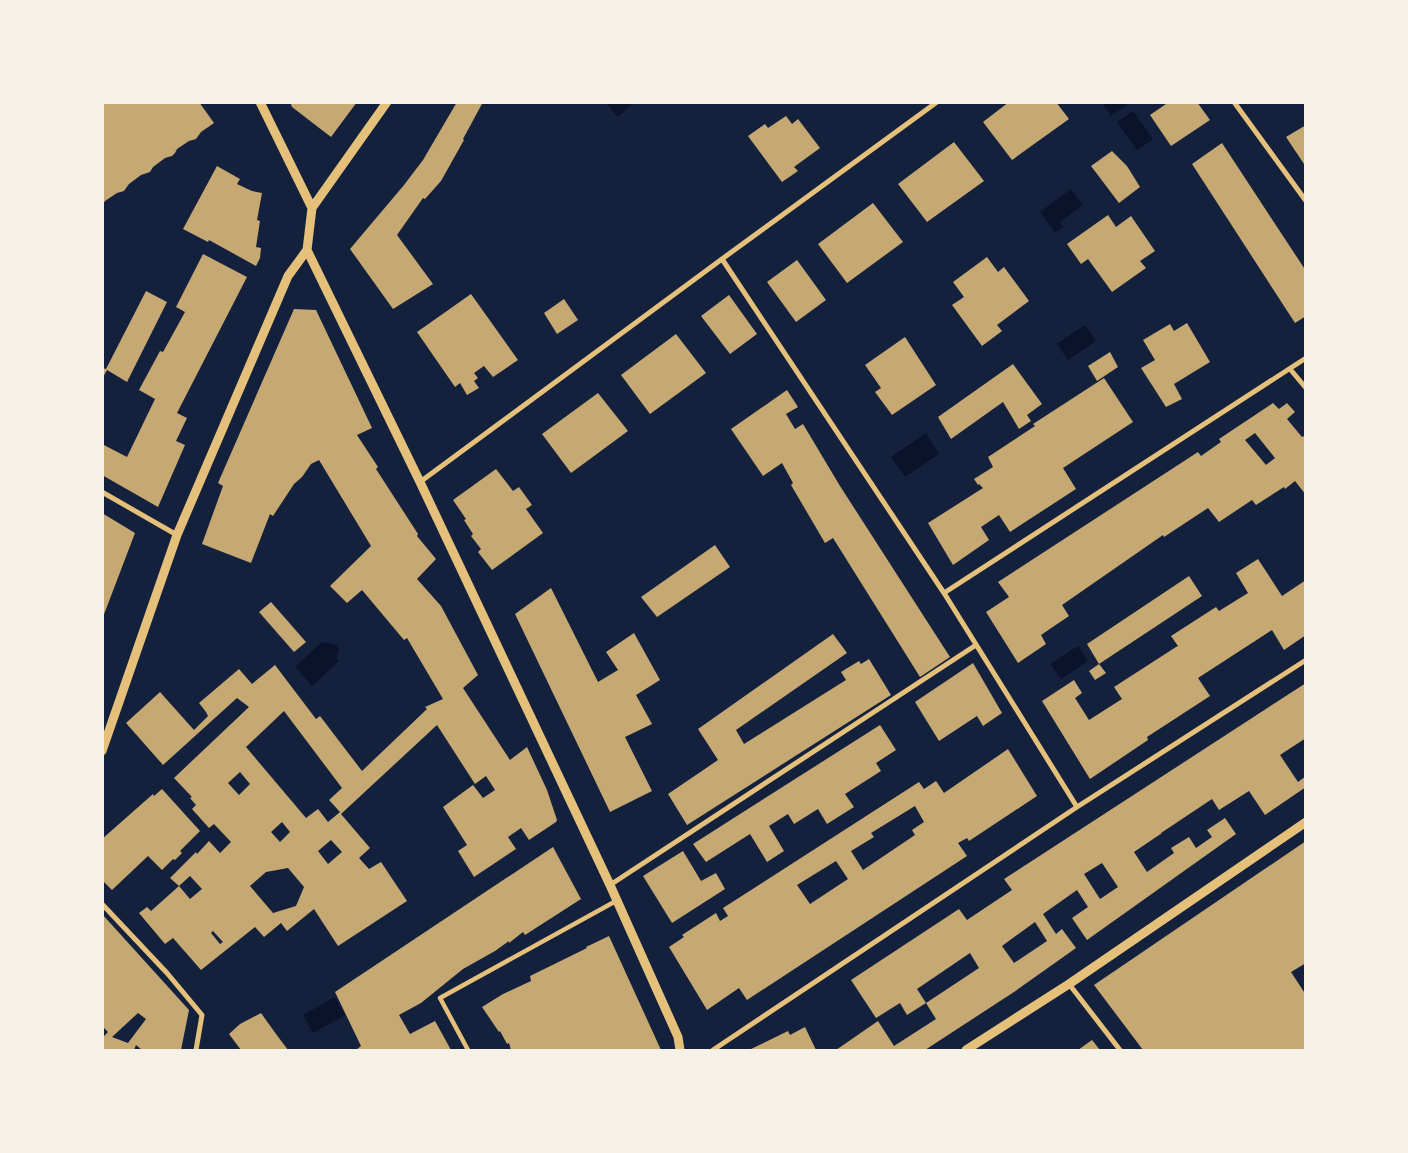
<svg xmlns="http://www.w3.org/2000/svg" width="1408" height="1153" font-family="'PT Sans Narrow',sans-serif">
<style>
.water{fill:#0b132b}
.building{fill:#c6a872;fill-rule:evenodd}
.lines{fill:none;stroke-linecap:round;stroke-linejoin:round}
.pedestrian{stroke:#e5c07b;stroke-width:4.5}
.minor{stroke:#e5c07b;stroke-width:5}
.tertiary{stroke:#e5c07b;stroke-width:9}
</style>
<rect width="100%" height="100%" fill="#14213d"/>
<!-- water -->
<path class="water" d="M 606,103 L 629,103 L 631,105 L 618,117 Z
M 1102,103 L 1130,103 L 1111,116 Z
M 1133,111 L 1153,139 L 1137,150 L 1117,122 Z
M 1071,189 L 1083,205 L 1060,222 L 1063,227 L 1055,233 L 1040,212 Z
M 1085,325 L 1096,341 L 1068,360 L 1057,344 Z
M 926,433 L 939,454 L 905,477 L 891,457 Z
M 322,642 L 337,645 L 339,651 L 336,658 L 339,661 L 312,686 L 295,667 Z
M 1078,646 L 1088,661 L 1061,679 L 1050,664 Z
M 335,997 L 345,1015 L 313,1033 L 303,1015 Z"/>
<!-- building -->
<path class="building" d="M 102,102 L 199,102 L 214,123 L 201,132 L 196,139 L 189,141 L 177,149 L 175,153 L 172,156 L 165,158 L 153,167 L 150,172 L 141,175 L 129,184 L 124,191 L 117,193 L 105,201 L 102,205 Z
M 290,102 L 357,102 L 331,137 L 292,107 Z
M 457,102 L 483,102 L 463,139 L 464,140 L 441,181 L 425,199 L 423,198 L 397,235 L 433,284 L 393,309 L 350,249 L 404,185 L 423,160 Z
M 1009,102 L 1056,102 L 1069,119 L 1012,160 L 983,122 Z
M 1169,102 L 1197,102 L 1210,120 L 1171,146 L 1150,115 Z
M 786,116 L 792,124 L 798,119 L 820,148 L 794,167 L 798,171 L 782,182 L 748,136 L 765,124 L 768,128 Z
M 1306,125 L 1306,167 L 1286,137 Z
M 954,142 L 984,181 L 927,222 L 898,184 Z
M 1222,143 L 1306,271 L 1306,316 L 1295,323 L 1192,164 Z
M 1112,151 L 1127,166 L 1140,187 L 1119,203 L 1091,166 Z
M 217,166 L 240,179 L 237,184 L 252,191 L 262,193 L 257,220 L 260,221 L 256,247 L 261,248 L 260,258 L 256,266 L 209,240 L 208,242 L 183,229 Z
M 873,203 L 903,242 L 847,283 L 818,244 Z
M 1108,215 L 1116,227 L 1131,216 L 1155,251 L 1140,261 L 1146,268 L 1112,292 L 1088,259 L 1081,264 L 1067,244 Z
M 203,254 L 247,277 L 177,413 L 187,418 L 176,441 L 185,445 L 158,507 L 102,475 L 102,444 L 127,457 L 155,399 L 139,390 L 160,351 L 163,352 L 185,312 L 176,307 Z
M 987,257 L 998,272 L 1004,267 L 1029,301 L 997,325 L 1002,331 L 982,346 L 952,305 L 964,297 L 953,282 Z
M 797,260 L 826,300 L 796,322 L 767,282 Z
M 146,291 L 167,302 L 127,382 L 107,370 L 102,379 L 102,368 L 106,369 Z
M 471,294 L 518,360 L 493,377 L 484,366 L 474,373 L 478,378 L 474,381 L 479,388 L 467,395 L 460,383 L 455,387 L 417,332 Z
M 729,295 L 757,334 L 730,354 L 701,316 Z
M 564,299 L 578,320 L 557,334 L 544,313 Z
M 294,309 L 316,310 L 372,428 L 357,435 L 378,467 L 376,469 L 418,534 L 417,536 L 436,559 L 417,579 L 441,606 L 478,675 L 463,688 L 510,760 L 527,747 L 547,790 L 557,820 L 556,822 L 529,840 L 521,828 L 508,837 L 516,849 L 474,877 L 458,851 L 467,845 L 443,807 L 473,785 L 483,798 L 495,790 L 486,776 L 475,784 L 437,725 L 341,814 L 370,848 L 359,858 L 369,869 L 381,862 L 407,901 L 338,946 L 314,909 L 287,931 L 281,923 L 264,937 L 255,927 L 201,970 L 173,938 L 165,944 L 139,913 L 147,907 L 151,911 L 179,886 L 190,899 L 202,889 L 190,876 L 179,886 L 170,878 L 196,852 L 197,854 L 209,841 L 220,853 L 231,842 L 214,824 L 209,828 L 192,809 L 196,805 L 190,798 L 192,797 L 174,778 L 249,707 L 237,698 L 163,765 L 126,723 L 160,692 L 194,730 L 208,716 L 206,712 L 199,703 L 239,669 L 252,684 L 275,665 L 316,719 L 320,716 L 362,771 L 427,709 L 425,707 L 443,699 L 407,638 L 404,640 L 362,590 L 347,603 L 330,586 L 371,546 L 319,460 L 311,464 L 302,477 L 294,484 L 273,516 L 270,514 L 251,563 L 202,544 L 223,486 L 218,483 ZM 284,711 L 342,788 L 329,800 L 340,812 L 328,822 L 318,809 L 306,818 L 246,747 ZM 240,772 L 250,784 L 239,795 L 228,783 ZM 282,822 L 290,832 L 280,842 L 271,832 ZM 331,840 L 342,852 L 328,864 L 318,851 ZM 288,868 L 304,887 L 296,906 L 273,913 L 250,886 L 266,872 ZM 213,931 L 223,942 L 220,944 L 211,933 Z
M 1187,323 L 1210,362 L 1174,384 L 1182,399 L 1166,407 L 1141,368 L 1155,360 L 1143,340 L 1170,324 L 1174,331 Z
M 676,334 L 706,373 L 650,414 L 621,375 Z
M 905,337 L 936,385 L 892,415 L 875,392 L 881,388 L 865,365 Z
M 1110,352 L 1118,367 L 1097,381 L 1088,366 Z
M 1013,364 L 1042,404 L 1027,415 L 1031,421 L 1019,429 L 1003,402 L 951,439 L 938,417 Z
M 1104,378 L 1133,422 L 1063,468 L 1076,489 L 1010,532 L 999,515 L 981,527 L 989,540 L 953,565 L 928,523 L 983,488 L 979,484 L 978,485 L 974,479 L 993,467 L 988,457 L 1035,426 L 1033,424 Z
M 787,390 L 798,407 L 786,414 L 795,429 L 803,424 L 840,486 L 950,657 L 920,677 L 833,538 L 825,543 L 791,485 L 793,483 L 782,463 L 763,476 L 731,429 Z
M 598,393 L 628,431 L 571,473 L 542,434 Z
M 1273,403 L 1279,409 L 1287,403 L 1295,412 L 1287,419 L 1302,437 L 1306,435 L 1306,495 L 1295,481 L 1285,489 L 1284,487 L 1256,505 L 1252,500 L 1219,522 L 1208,508 L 1164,537 L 1163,535 L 1062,605 L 1069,616 L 1041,635 L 1046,644 L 1018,663 L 986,612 L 1009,597 L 998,582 L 1198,452 L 1201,456 L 1221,442 L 1219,439 ZM 1255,433 L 1275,458 L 1266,465 L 1245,440 Z
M 496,469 L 513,491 L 519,487 L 532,505 L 526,509 L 543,533 L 492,570 L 478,552 L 481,549 L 471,536 L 473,534 L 464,520 L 466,519 L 453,500 Z
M 102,513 L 135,533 L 103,617 L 102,617 Z
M 715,545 L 730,567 L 657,617 L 641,597 Z
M 1258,559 L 1282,596 L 1306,580 L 1306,635 L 1284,650 L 1272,630 L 1198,678 L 1210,696 L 1147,737 L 1148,740 L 1090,779 L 1042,701 L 1074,680 L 1082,693 L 1075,698 L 1089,720 L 1122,699 L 1114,687 L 1176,647 L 1178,646 L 1171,636 L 1216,607 L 1219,611 L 1248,593 L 1236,573 Z
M 1189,576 L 1202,596 L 1099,664 L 1106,673 L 1095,680 L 1089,671 L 1099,664 L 1087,644 Z
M 551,588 L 598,682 L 618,670 L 606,652 L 634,633 L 660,680 L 636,695 L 652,724 L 625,737 L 652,791 L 610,812 L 515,614 Z
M 271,602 L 306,642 L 294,652 L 259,612 Z
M 833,634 L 847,653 L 736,730 L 744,744 L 846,680 L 841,672 L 859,661 L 861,664 L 869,659 L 891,695 L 687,825 L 668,794 L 718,760 L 698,729 Z
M 973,663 L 1002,713 L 983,726 L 977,716 L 939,741 L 915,702 Z
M 1306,683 L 1306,738 L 1280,755 L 1298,782 L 1306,776 L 1306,787 L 1265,815 L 1249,791 L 1219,810 L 1212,799 L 1161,833 L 1162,833 L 1134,852 L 1147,872 L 1174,853 L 1171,848 L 1189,837 L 1196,848 L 1212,837 L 1207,830 L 1225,818 L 1236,834 L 1087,940 L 1072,918 L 1088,907 L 1077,890 L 1043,914 L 1056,934 L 1062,929 L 1076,948 L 1014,992 L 925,1050 L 836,1050 L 878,1021 L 894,1046 L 936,1019 L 926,1003 L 979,968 L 970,953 L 917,989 L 926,1003 L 907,1015 L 900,1003 L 876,1018 L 851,980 L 959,909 L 967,920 L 1012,890 L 1004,879 ZM 1102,863 L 1118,887 L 1100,899 L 1084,874 ZM 1035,922 L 1047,941 L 1014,963 L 1002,946 Z
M 880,725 L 896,750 L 876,763 L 881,771 L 845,794 L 854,807 L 827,824 L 818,809 L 794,824 L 788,814 L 769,826 L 784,851 L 767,862 L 750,834 L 706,862 L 693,844 Z
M 1008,749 L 1037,796 L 969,841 L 967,838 L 958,843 L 967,856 L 747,1000 L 739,988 L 707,1010 L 669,947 L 684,937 L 682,935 L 716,913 L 720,921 L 728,916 L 723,908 L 919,782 L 924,789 L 936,781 L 944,793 ZM 915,806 L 924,822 L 912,830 L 915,835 L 863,870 L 851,851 L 874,837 L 871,833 ZM 836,861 L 848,879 L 810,904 L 797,885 Z
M 162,789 L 200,831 L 180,851 L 182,853 L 175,860 L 173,859 L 162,870 L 148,856 L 112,890 L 102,880 L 102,839 L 153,794 L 154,796 Z
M 1306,841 L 1306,963 L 1291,972 L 1306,995 L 1306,1050 L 1143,1050 L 1094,985 Z
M 553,847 L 581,899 L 525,935 L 523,932 L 509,943 L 509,941 L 495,951 L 463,969 L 421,1003 L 399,1015 L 410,1034 L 435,1021 L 451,1050 L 356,1050 L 361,1046 L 335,992 Z
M 683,851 L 701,881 L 716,873 L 725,889 L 672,923 L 643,876 Z
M 102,914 L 189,1010 L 181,1050 L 142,1050 L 136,1045 L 134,1050 L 102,1050 L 102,1038 L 108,1032 L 102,1026 ZM 138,1013 L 146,1019 L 128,1043 L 112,1037 Z
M 609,936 L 661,1050 L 511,1050 L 509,1043 L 507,1044 L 500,1031 L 499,1032 L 482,1007 L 503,994 L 531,981 L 530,976 L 587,948 L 586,947 Z
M 261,1013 L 276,1034 L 288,1050 L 241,1050 L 229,1034 L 240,1024 Z
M 805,1027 L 816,1050 L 749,1050 L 788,1031 L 790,1035 Z
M 1092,1040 L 1100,1050 L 1078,1050 Z"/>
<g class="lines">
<!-- pedestrian -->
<path class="pedestrian" d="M 468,1050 L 440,998 L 616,901"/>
<!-- minor -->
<path class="minor" d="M 1234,102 L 1306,201
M 722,259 L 944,593 L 1077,807
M 1290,369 L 1306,388
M 420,482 L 722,259 L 937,102
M 102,492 L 177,535
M 944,593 L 1306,358
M 610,885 L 976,645
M 102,904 L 167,973 L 202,1015 L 196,1050
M 1069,984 L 1120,1050
M 713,1050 L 1077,807 L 1306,660"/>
<!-- tertiary -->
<path class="tertiary" d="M 260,102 L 312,208
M 307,250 L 420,482 L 610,885 L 678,1037 L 680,1050
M 102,751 L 177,535 L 288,276 L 307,250 L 312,208 L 387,102
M 966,1050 L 1069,984 L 1306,822"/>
</g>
<!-- border -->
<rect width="1408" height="1153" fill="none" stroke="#f6f1e7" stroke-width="208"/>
</svg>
